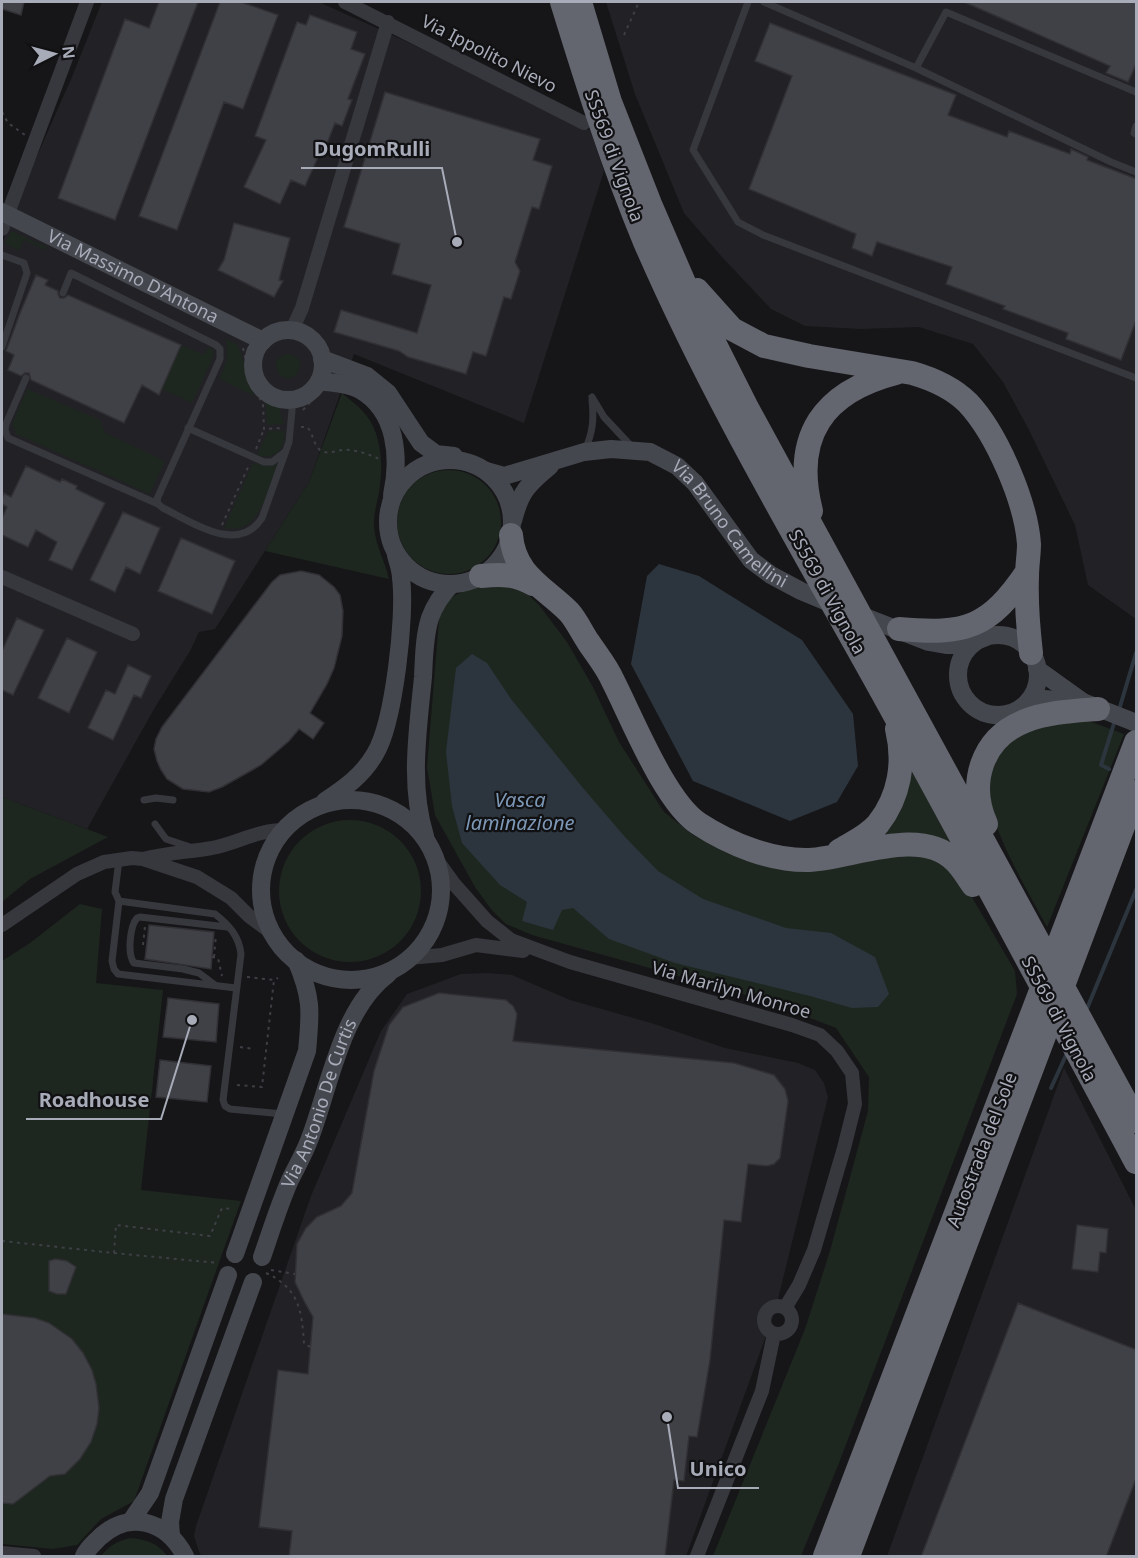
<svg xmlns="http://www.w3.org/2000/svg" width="1138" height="1558" font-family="'Noto Sans',sans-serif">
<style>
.built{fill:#222226}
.green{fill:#1e271f}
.water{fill:#2c353d}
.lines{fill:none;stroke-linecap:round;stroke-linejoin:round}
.stream{stroke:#2c353d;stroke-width:4}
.building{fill:#404146;stroke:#303035;stroke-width:1.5}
.path{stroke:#3d3f45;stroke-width:2;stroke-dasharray:3 4.5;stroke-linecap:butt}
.lane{stroke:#37383e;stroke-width:7}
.street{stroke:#37383e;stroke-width:14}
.secondary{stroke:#45474e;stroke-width:18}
.highway{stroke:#63656f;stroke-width:24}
.labels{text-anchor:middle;stroke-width:4.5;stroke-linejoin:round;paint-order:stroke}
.street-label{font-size:18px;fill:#a8acb9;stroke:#111113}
.water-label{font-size:20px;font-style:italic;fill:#7d98b6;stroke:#111113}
.leader{fill:none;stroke:#a8acb9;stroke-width:2}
.callout-dot{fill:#a8acb9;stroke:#111113;stroke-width:2}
.callout-label{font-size:20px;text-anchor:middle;font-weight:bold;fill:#a8acb9;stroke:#111113;stroke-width:4.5;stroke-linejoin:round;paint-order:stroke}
</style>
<rect width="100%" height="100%" fill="#161618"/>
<!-- built -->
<path class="built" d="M 102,2 L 319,2 L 403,40 L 591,131 L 604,171 L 524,423 L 354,354 L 309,482 L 215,629 L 199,632 L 190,651 L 154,709 L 87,829 L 2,797 L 2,244 L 21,192 L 72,77 Z
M 606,2 L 1136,2 L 1136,619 L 1088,585 L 1075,525 L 1028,428 L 1003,382 L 973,344 L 919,327 L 861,329 L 805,326 L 771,309 L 722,257 L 684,213 L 635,94 Z
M 487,973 L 512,975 L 570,1000 L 651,1023 L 725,1048 L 798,1063 L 815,1070 L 824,1083 L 828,1097 L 775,1311 L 686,1556 L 203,1556 L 200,1554 L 194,1536 L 196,1526 L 311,1196 L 381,1031 L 407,994 L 461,974 Z
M 1064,1068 L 1136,1210 L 1136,1556 L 887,1556 Z"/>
<!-- green -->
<path class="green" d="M 11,231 L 47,247 L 46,250 L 24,240 L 19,250 L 5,244 Z
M 225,338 L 237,345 L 240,350 L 254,396 L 220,379 C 225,364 231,354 225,338 Z
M 181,345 L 204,355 L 209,347 L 214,351 L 212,360 L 192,403 L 162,389 Z
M276 366a12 12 0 1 1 24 0a12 12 0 1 1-24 0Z
M 27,389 L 101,420 L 104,432 L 165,461 L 150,494 L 16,434 L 12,424 Z
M 342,393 C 350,400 360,407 366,415 C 381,434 383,462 380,485 C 379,499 373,512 374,526 C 375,545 385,561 389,579 L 265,551 L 309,482 Z
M 265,396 L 279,408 L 284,424 L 267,425 Z
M 268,431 L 285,431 L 283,445 L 277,454 L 264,457 L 257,455 Z
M 253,463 L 268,466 L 277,464 C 268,489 260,536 224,528 Z
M397 522a52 52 0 1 1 104 0a52 52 0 1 1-104 0Z
M 512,585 L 526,593 L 539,605 L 567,642 L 593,687 L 619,742 L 664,812 L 693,835 L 728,852 L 875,857 L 927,854 L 947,864 L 966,887 L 1015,971 L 1017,994 L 839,1463 L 801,1556 L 713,1556 L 805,1329 L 830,1251 L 868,1111 L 869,1077 L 836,1028 L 764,1000 L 532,935 L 506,924 L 491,909 L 475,887 L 435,815 L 427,767 L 439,620 C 441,614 443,606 447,602 C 464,585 490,586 512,585 Z
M 1075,716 L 1124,734 L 1047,927 C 1028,891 985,821 987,781 C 987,772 1007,741 1012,731 Z
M 907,760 L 958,850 L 860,845 Z
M 2,797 L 108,837 L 30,879 L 2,902 Z
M279 891a71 71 0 1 1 142 0a71 71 0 1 1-142 0Z
M 80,904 L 102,909 L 96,983 L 163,990 L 141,1190 L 241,1201 L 134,1501 L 101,1519 L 77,1545 L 53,1549 L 2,1544 L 2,961 L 30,943 Z
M 130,1538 C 145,1539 158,1543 167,1556 L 101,1556 C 109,1546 117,1541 130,1538 Z"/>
<!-- water -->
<path class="water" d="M 659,564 L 699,576 L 802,640 L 853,714 L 858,766 L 837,802 L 790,821 L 693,781 L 631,664 L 647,576 Z
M 472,654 L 487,663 L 511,699 L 583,788 L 625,837 L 658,871 L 703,899 L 786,928 L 831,933 L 875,957 L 889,994 L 878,1007 L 852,1008 L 810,996 L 675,963 L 609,939 L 573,908 L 562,910 L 553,930 L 522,921 L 527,902 L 500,885 L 462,843 L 452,806 L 446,752 L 456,668 Z"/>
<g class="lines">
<!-- stream -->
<path class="stream" d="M 1119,710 L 1136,653
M 1109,769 L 1101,765 L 1115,720
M 1086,1011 L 1136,890
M 1051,1088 L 1067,1053"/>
</g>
<!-- building -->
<path class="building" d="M 2,2 L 24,2 L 21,15 L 2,9 Z
M 159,2 L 198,2 L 115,220 L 58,198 L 125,19 L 149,28 Z
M 220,2 L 241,2 L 278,15 L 243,109 L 224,102 L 177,230 L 139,216 Z
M 964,2 L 1137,2 L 1137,62 L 1128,82 L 1106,73 L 1110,66 Z
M 310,15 L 357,32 L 351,49 L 365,54 L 348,99 L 352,100 L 342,126 L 335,123 L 323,154 L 320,153 L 305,186 L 291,180 L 280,204 L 244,187 L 266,140 L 255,136 L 297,22 L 306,25 Z
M 770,23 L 956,95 L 948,115 L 1007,137 L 1009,131 L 1070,154 L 1071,149 L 1088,157 L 1087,160 L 1137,179 L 1137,318 L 1121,360 L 1066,339 L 1068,333 L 1003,309 L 1005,306 L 946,284 L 952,267 L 877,242 L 872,256 L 852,248 L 856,234 L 749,189 L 792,76 L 755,61 Z
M 385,92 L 540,139 L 533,160 L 552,166 L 539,209 L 532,207 L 515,262 L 520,271 L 511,299 L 504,297 L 486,356 L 473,352 L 466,374 L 408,357 L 399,351 L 334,332 L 341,310 L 417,333 L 431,285 L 392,274 L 400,244 L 344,227 Z
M 234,223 L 290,238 L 279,280 L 283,281 L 274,297 L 218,270 L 224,260 Z
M 36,275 L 48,280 L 45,285 L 58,291 L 58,294 L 60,298 L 64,298 L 68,295 L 181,345 L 159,395 L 142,385 L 124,423 L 31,380 L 29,373 L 25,373 L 21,376 L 8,370 L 14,355 L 6,351 L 20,313 Z
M 26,466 L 60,482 L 62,479 L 77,486 L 76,489 L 105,503 L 72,570 L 49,560 L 57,542 L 36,530 L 28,547 L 2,535 L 2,518 L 7,507 L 2,504 L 2,499 L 4,493 L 11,497 Z
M 123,512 L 160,528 L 140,574 L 126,567 L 115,592 L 90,580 Z
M 181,538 L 235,561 L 212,614 L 158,591 Z
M 301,571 L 319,575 L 334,587 L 340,595 L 343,611 L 342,636 L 334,668 L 327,684 L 310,713 L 324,723 L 313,739 L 299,729 L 289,741 L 261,765 L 222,787 L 209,792 L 183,789 L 167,779 L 161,770 L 157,761 L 154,749 L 156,739 L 162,727 L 272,582 L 280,575 Z
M 17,618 L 44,630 L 13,695 L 2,690 L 2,651 Z
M 67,638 L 97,652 L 69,713 L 38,698 Z
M 128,665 L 151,676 L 141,698 L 134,695 L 113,740 L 88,728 L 106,690 L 115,694 Z
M 149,925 L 214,932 L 211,969 L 145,959 Z
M 439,993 L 506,1000 L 513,1006 L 517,1014 L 513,1041 L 734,1063 L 774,1075 L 785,1089 L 788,1101 L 780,1158 L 774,1164 L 767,1166 L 748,1164 L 741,1222 L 724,1220 L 710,1360 L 697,1437 L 689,1436 L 684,1481 L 674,1480 L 665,1557 L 289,1557 L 292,1531 L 259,1527 L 278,1370 L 308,1374 L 313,1317 L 304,1301 L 295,1282 L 297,1244 L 306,1228 L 317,1217 L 341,1206 L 352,1193 L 374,1071 L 389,1025 L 403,1007 Z
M 168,998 L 219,1004 L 216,1042 L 163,1037 Z
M 160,1060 L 211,1066 L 207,1102 L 156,1097 Z
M 1077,1225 L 1108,1229 L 1106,1253 L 1100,1252 L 1098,1272 L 1072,1269 Z
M 55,1259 L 67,1261 L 76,1267 L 66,1294 L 57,1294 L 49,1291 L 49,1261 Z
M 1018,1303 L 1137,1350 L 1137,1476 L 1106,1557 L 921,1557 Z
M 2,1314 L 35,1318 L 49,1323 L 72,1339 L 83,1353 L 92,1370 L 96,1384 L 99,1408 L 97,1424 L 91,1442 L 80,1459 L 65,1474 L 50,1476 L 13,1504 L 2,1503 Z"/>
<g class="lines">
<!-- path -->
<path class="path" d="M 624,35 L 639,2
M 2,112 L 8,123 L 25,135
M 243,348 L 250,378 L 263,405 L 264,429 L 282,428
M 303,410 L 315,397
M 301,427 L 307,427 C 313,433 313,442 318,448 C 327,458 338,448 349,450 C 360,451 371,455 381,460
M 256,449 L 264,429
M 387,509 L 388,518
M 222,525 L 249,465
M 143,945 L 145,926
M 212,957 L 218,958 L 222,976
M 214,957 L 216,935
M 247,977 L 274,980 L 278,978
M 240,1047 L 255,1049
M 237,1085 L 262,1087 L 274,980
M 2,1241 L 114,1253 L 116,1225 L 210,1236 L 222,1208 L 233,1209
M 114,1253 L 218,1263
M 271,1270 L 295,1274
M 266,1273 C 299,1288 302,1311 304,1344 L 311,1347"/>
<!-- lane -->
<path class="lane" d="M 748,2 L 693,150 L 738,222 L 763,235 L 1136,378
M 764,2 L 916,68 L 1111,162 L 1136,172
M 916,68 L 946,12 L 1136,92
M 1136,126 L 1134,133 L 1136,134
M 2,255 L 24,263 L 27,273 L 2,347
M 63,293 L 71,273 L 216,345 L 220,349 L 220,359 L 157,499 L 158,504 L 163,508 C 192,522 238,555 262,518 L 289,442 L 293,400
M 26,378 L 6,424 L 5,430 L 8,438 L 158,504
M 592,397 L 604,417 L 632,447
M 188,428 L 264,462 L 272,462 L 285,452
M 585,450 C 593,432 594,419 592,400
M 144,800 L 156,798 L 173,800
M 155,824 L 166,839 L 190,847
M 119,860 L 115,892 L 119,901 L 112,961 L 114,969 L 118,974 L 236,988
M 119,901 L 215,914 C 229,925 239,936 241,954 L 223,1100 L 225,1106 L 230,1109 L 283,1114
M 215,985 L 199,973 L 183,969 L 134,963 C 127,954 130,926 137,918 L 140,917 L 227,927"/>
<!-- street -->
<path class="street" d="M 345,2 L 584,123
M 2,229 L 87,2
M 292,330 L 302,308 L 388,22
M 2,577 L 133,634
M 434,856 L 455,885 L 487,921 L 511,940 L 570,962 L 792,1025 L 820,1035 L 837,1051 L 852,1073 L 855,1104 L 844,1148 L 814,1250 L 799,1285 L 785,1308
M 143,859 C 166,853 189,852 212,848 C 237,843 258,830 284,830
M 2,925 L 77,874 L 104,862 L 132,858 L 143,859 L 197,877 L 231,898 L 249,916 L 272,933
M 409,958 L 442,955 L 476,945 L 523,951
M764 1320a14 14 0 1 1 28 0a14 14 0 1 1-28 0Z
M 2,1553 L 34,1556
M 697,1556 L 762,1391 L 774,1334"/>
<!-- secondary -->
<g class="secondary">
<path id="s1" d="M 2,212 L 263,341"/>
<circle cx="288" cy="365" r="35"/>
<path d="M 322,359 L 367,376 L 388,393 L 421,443 L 436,454 L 454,456"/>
<path d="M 319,381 C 331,383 349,383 360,390 C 397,411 400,458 392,495"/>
<circle cx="450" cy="522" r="62"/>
<path id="s2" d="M 486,471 L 504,476 L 584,452 L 611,449 L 650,452 L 677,466 L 695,483 L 751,560 L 771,575 L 801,591 L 844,609 L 929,642 L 946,645 L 962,645 L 984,638"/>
<path d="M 513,521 C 520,492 528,484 550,466"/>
<circle cx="998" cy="675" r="40"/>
<path d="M 1037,669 L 1083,702 L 1136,723"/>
<path d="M 1031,698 L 1083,702"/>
<circle cx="351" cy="890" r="90"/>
<path d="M 325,801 C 345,788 363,775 375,754 C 394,723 406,615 401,578 C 401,570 398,563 396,555"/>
<path d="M 425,836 C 409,785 418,729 423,677 C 424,658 424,637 430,618 C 435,604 442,594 452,584"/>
<path d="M 235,1254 L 307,1051 C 311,1011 312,997 296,960"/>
<path id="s3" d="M 262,1257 C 271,1231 279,1205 290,1180 C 297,1166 305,1152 310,1138 C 330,1086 341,1009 388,974"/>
<path d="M 131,1521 L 150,1493 L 228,1275"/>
<path d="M 171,1536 L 170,1522 L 174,1499 L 253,1282"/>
<path d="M 84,1556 C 87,1549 93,1544 99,1538 C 129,1509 167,1521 185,1556"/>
</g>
<!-- highway -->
<path class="highway" d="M 562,2 C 587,83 612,163 645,242 C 712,397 800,544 882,692 C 968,848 1052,1005 1136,1162
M 580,2 L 610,102 L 650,204 L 685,285 L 746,406 L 1136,1121
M 697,290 L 732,329 L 764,346 L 809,356 L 912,373 C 933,379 953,388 968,403 C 997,434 1026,502 1029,544 C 1029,555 1027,565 1027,576 C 1026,602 1028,627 1031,653
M 811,511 C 792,436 823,392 896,373
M 511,535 C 514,575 544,587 569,612 C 577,621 582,633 589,643 C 597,655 607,667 613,681 C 632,718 665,802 699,824 C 730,844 771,861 809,860 C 851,858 920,826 954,860 C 962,867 967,877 973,885
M 481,576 C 502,574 515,574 533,584
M 899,629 C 966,635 989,628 1027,572
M 986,824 C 968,784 981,738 1025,721 C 1048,712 1073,711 1098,709
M 839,851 C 852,843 868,836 878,824 C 900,796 905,762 897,729
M 825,1556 L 1136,742
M 848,1556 L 1136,792"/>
</g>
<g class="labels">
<!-- street labels -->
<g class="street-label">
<text transform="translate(489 54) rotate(27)" y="6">Via Ippolito Nievo</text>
<text transform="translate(614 156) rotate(70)" y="6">SS569 di Vignola</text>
<text dy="6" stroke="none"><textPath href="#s1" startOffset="146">Via Massimo D'Antona</textPath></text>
<text dy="6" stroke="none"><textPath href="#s2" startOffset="278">Via Bruno Camellini</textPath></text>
<text transform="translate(827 592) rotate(61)" y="6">SS569 di Vignola</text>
<text transform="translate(731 990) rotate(16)" y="6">Via Marilyn Monroe</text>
<text transform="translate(1059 1019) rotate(62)" y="6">SS569 di Vignola</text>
<text dy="6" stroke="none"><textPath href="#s3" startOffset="164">Via Antonio De Curtis</textPath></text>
<text transform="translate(982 1150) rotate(-69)" y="6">Autostrada del Sole</text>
</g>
<!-- water labels -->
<g class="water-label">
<text x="520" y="807">Vasca<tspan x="520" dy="23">laminazione</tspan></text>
</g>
</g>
<!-- callouts -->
<path class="leader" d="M457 242L442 168H301M192 1020L161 1119H26M667 1417L678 1488H759"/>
<g class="callout-dot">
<circle cx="457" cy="242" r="6"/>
<circle cx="192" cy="1020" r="6"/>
<circle cx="667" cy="1417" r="6"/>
</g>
<g class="callout-label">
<text x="372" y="156">DugomRulli</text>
<text x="94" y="1107">Roadhouse</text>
<text x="718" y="1476">Unico</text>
</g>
<!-- border -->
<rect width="1138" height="1558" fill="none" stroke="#a8acb9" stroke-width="6"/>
<!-- north arrow -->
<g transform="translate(54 54) rotate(84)" stroke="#111113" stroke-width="4.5" paint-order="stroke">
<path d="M0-4.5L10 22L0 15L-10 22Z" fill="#a8acb9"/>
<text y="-9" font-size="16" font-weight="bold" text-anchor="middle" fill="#a8acb9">N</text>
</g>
</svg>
